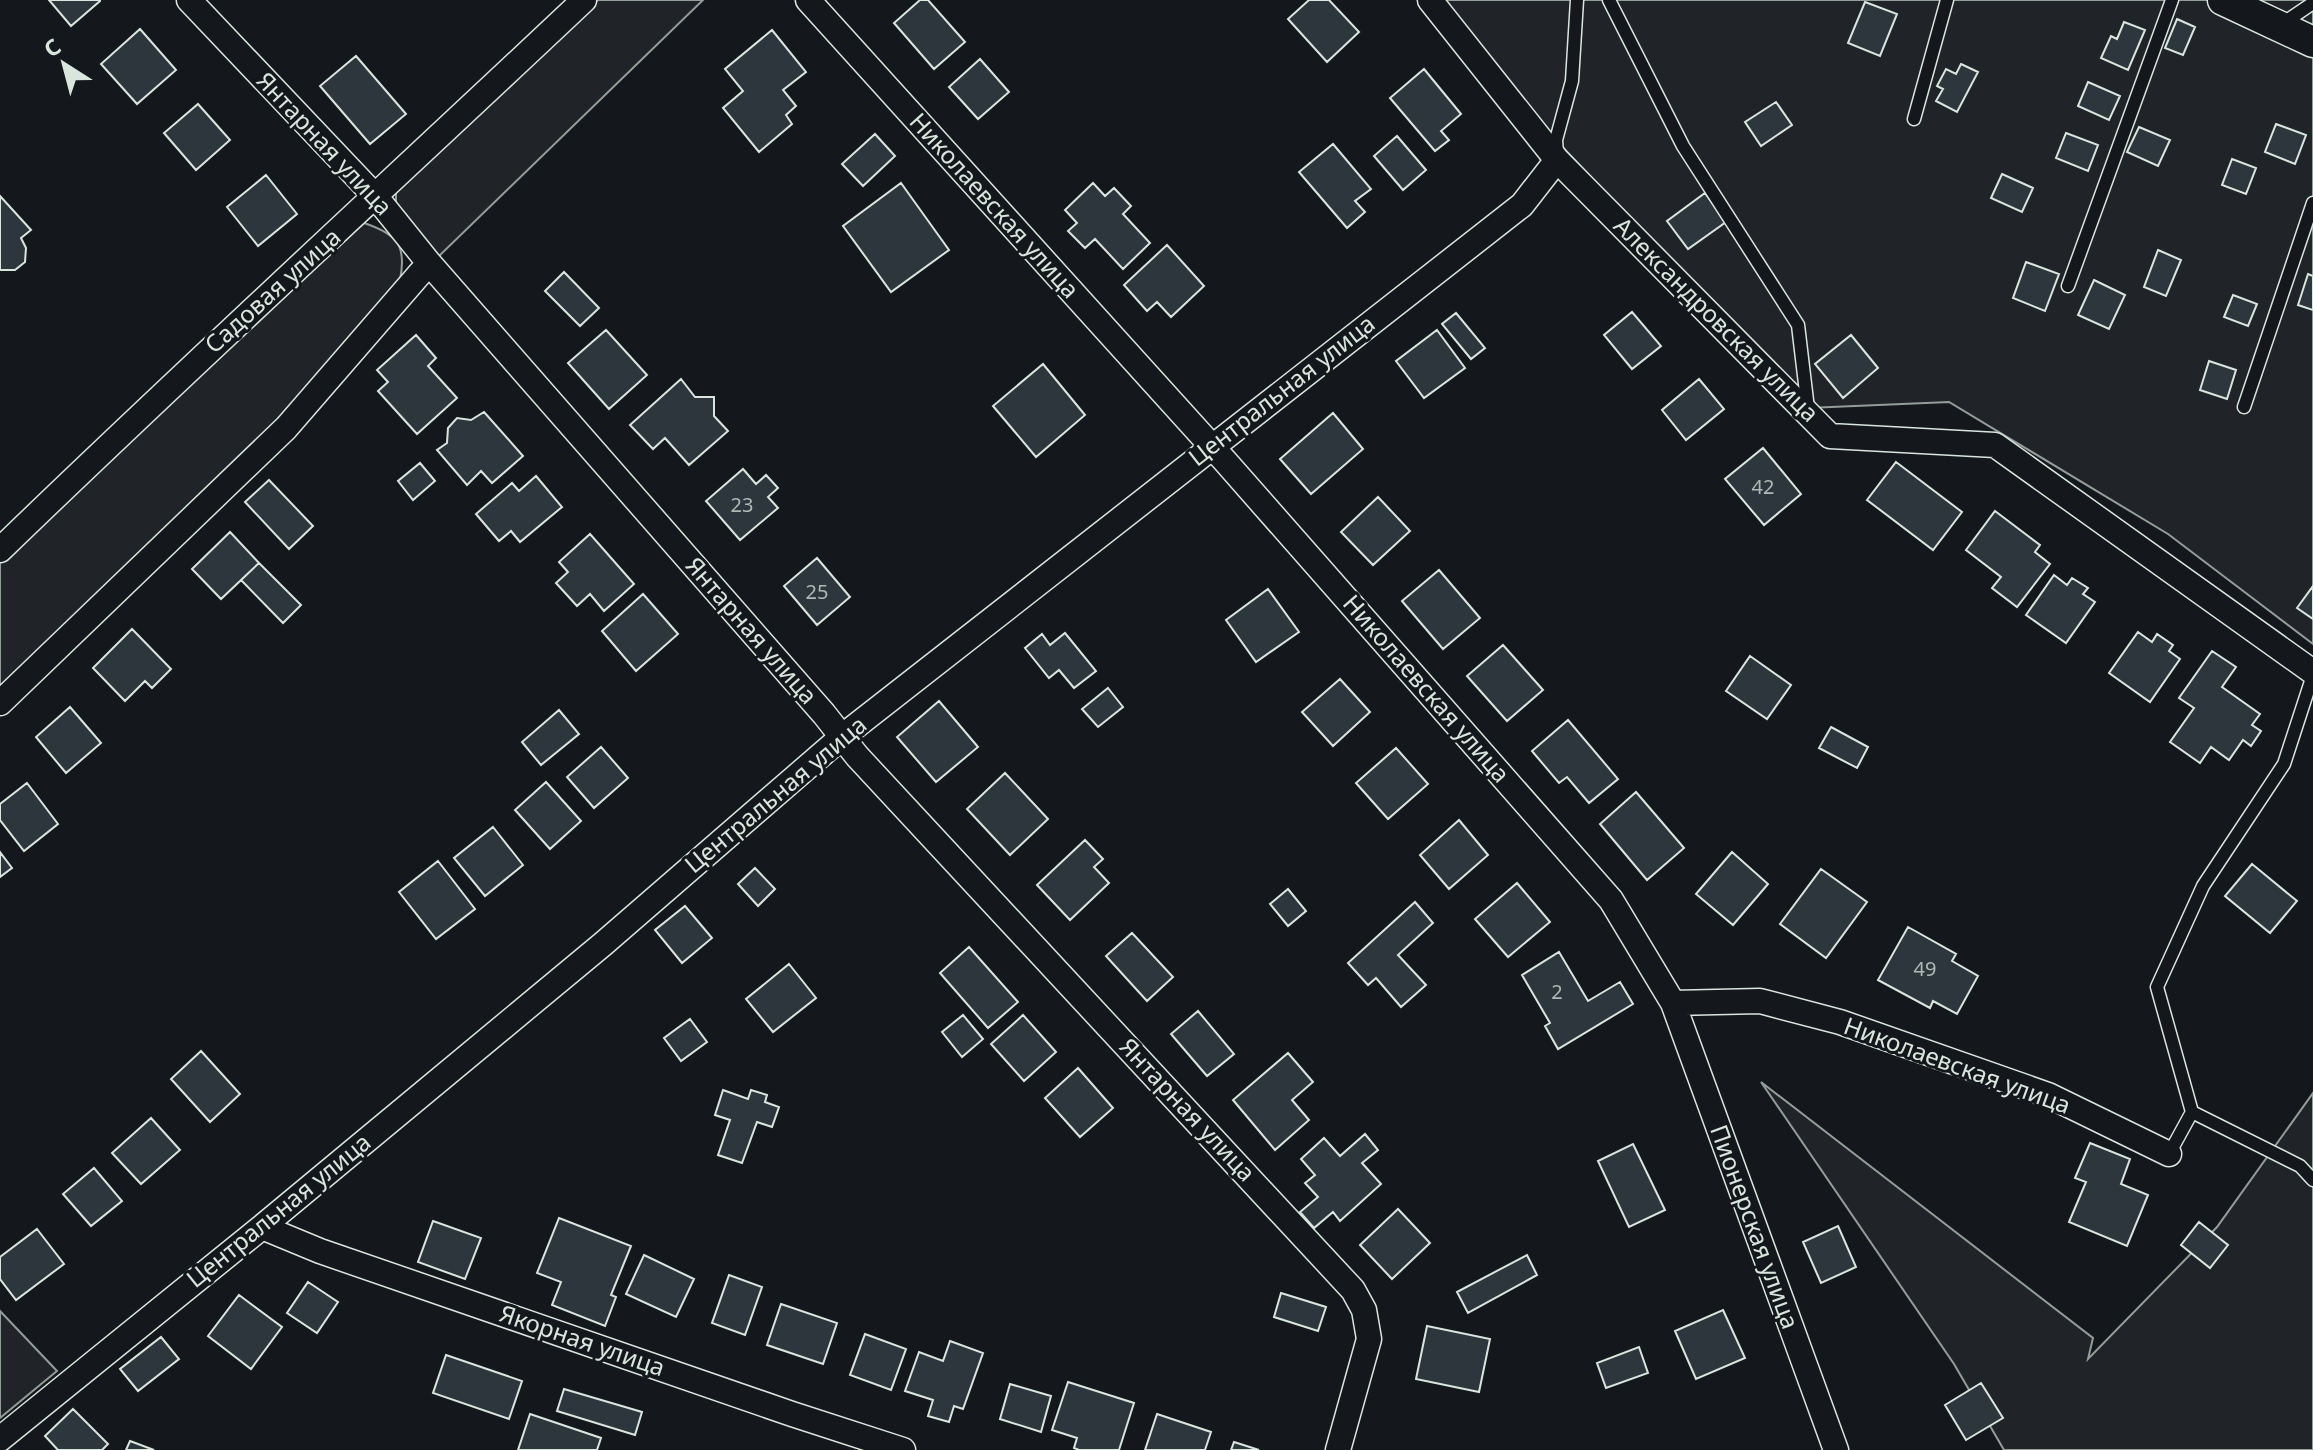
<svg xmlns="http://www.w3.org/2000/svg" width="2313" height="1450" font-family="'Noto Sans',sans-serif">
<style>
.green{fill:#202428;stroke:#939e99;stroke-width:2}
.building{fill:#2c363c;stroke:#d8e6dc;stroke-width:2}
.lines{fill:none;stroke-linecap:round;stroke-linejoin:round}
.service-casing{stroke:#d8e6dc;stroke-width:15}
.minor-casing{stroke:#d8e6dc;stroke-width:27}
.tertiary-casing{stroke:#d8e6dc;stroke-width:33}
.service{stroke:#14181c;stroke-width:12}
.minor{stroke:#14181c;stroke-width:24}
.tertiary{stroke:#14181c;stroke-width:30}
.labels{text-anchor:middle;stroke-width:6;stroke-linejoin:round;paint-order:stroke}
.number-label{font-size:20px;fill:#adbab4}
.street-label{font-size:24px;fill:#d8e6dc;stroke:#14181c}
</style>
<rect width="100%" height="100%" fill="#14181c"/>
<!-- green -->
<path class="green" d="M 598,0 L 703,0 L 438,257 L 396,211 L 396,187 Z
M 1436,0 L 2313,0 L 2313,644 L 2168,534 L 1949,402 L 1808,408 L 1556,140 Z
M 364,223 C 397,234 407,245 400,280 L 278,421 L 0,690 L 0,563 L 166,400 L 333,246 Z
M 1761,1082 L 2093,1338 L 2088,1359 L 2217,1227 L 2313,1093 L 2313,1450 L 2004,1450 L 1954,1364 Z
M 0,1311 L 57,1371 L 0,1418 Z"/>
<!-- building -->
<path class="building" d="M 49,0 L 100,0 L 100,1 L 71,26 Z
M 920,0 L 928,0 L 965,42 L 934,69 L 894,23 Z
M 1309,0 L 1329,0 L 1359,32 L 1327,62 L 1288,19 Z
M 1865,2 L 1897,14 L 1880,56 L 1848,43 Z
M 2177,19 L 2195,27 L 2183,55 L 2165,48 Z
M 2124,22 L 2145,30 L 2128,70 L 2101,58 L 2111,36 L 2117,39 Z
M 140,29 L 176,70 L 137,104 L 101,64 Z
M 772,30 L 806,72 L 783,90 L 796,106 L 786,115 L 792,124 L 759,152 L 723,108 L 743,91 L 725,69 Z
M 356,56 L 406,114 L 370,144 L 320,86 Z
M 980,59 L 1009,92 L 978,119 L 949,87 Z
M 1961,64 L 1978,72 L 1957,112 L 1936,101 L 1943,89 L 1937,86 L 1946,69 L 1956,74 Z
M 1424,69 L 1461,114 L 1441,131 L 1449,140 L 1435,151 L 1390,98 Z
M 2088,82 L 2120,96 L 2109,120 L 2078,106 Z
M 1776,102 L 1792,125 L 1761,146 L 1745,122 Z
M 198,104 L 230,140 L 196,170 L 164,133 Z
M 2276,124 L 2306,135 L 2295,164 L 2265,152 Z
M 2139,127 L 2170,140 L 2158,166 L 2127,152 Z
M 2066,133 L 2098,145 L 2088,171 L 2056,158 Z
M 875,134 L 895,156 L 863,186 L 842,164 Z
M 1397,136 L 1426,170 L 1403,190 L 1374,156 Z
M 1333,144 L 1371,189 L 1355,201 L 1365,212 L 1347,228 L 1299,172 Z
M 2232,159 L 2256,168 L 2246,194 L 2222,185 Z
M 2002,174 L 2033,188 L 2022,212 L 1991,198 Z
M 266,175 L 297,214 L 258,246 L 227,207 Z
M 901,183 L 949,250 L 891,292 L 843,226 Z
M 1093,183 L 1105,196 L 1114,188 L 1131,206 L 1123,214 L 1150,243 L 1123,269 L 1095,239 L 1085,248 L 1068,231 L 1077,223 L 1065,210 Z
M 1705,193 L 1726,222 L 1688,249 L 1667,221 Z
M 0,196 L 31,230 L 21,238 L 26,248 L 25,262 L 15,270 L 0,270 Z
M 1167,245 L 1204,286 L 1171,317 L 1157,302 L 1147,311 L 1124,285 Z
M 2158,250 L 2181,260 L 2166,296 L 2144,287 Z
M 2026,262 L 2059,274 L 2045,311 L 2013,298 Z
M 564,272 L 599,308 L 580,326 L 545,291 Z
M 2308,274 L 2313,276 L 2313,310 L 2298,305 Z
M 2094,280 L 2125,295 L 2109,329 L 2078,315 Z
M 2233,295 L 2257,304 L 2248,326 L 2224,317 Z
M 1632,312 L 1661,346 L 1632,369 L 1604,335 Z
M 1456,313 L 1485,348 L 1471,359 L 1442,324 Z
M 606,330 L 647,375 L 609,409 L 568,363 Z
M 1437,330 L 1465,368 L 1424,398 L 1396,361 Z
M 416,335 L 436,358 L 428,366 L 457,398 L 417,434 L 378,391 L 388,382 L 377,370 Z
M 1851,335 L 1878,368 L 1843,398 L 1815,364 Z
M 2209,361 L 2236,370 L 2227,399 L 2200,390 Z
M 1043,364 L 1085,415 L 1036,457 L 993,406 Z
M 681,379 L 695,397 L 714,397 L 714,416 L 728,431 L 689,465 L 665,438 L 653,449 L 630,425 Z
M 1699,379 L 1724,409 L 1686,440 L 1662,410 Z
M 484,412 L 523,456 L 492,483 L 481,471 L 467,485 L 437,450 L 447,443 L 448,428 L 457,418 L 471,420 Z
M 1333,413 L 1363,449 L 1311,494 L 1280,459 Z
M 1763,448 L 1801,494 L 1764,525 L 1725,479 Z
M 1896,462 L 1962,512 L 1933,550 L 1867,500 Z
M 420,463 L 435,481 L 413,500 L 398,481 Z
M 743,469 L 756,484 L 766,475 L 778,488 L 768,497 L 778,508 L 740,540 L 706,501 Z
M 536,476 L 562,507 L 520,542 L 511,531 L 499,541 L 476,514 L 512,483 L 519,491 Z
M 269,480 L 313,526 L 289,549 L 245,502 Z
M 1378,497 L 1410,531 L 1373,565 L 1341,532 Z
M 1995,511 L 2040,545 L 2035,552 L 2050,564 L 2017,607 L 1992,588 L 2001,577 L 1966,550 Z
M 230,532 L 259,563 L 221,599 L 192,569 Z
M 590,534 L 634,584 L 604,611 L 590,594 L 577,606 L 556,583 L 568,572 L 559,562 Z
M 817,558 L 850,597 L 817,625 L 784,586 Z
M 259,563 L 301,605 L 283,623 L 241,580 Z
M 1439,570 L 1480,618 L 1443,649 L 1402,601 Z
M 2054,575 L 2067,585 L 2072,578 L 2088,588 L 2083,594 L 2095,602 L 2066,643 L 2026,615 Z
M 2313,586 L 2313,619 L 2297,608 Z
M 1268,589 L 1299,632 L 1256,662 L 1226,620 Z
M 643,594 L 678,634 L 636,671 L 602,631 Z
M 132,629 L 171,669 L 152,688 L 145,681 L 125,701 L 93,668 Z
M 2138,632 L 2152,642 L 2157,634 L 2173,645 L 2169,651 L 2180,659 L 2150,702 L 2109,673 Z
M 1065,633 L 1096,671 L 1074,688 L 1059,670 L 1049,678 L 1025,648 L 1042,634 L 1050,645 Z
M 1503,645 L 1543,690 L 1507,721 L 1467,676 Z
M 2212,651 L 2236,667 L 2222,687 L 2260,714 L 2252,725 L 2261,731 L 2251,746 L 2243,740 L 2229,760 L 2211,747 L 2200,763 L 2170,742 L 2194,708 L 2179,698 Z
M 1750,656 L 1791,685 L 1767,719 L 1726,691 Z
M 1340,679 L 1370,712 L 1333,746 L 1302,712 Z
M 1108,688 L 1123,707 L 1098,727 L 1082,709 Z
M 939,701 L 978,747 L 936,782 L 897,737 Z
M 70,707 L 101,743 L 66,773 L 36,737 Z
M 559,710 L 579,734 L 541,765 L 522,742 Z
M 1568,720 L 1618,779 L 1589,803 L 1567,777 L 1559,783 L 1532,751 Z
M 1831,727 L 1868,747 L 1857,768 L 1819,748 Z
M 601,747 L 628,778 L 594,808 L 567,777 Z
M 1396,748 L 1428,784 L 1388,819 L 1356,783 Z
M 1005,773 L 1048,819 L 1010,855 L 967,809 Z
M 546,782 L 581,821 L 550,849 L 515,810 Z
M 27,783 L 58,824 L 24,851 L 0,820 L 0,804 Z
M 1636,792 L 1684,848 L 1647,880 L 1600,824 Z
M 1459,820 L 1488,855 L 1449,889 L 1420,855 Z
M 493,827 L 523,865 L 485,896 L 454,858 Z
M 1085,840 L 1103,859 L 1094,867 L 1109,883 L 1070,920 L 1037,885 Z
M 0,852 L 12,868 L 0,877 Z
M 1732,852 L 1768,884 L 1733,925 L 1696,894 Z
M 438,861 L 475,909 L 436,939 L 399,892 Z
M 2252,864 L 2297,901 L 2270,933 L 2225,896 Z
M 755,868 L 775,889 L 758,906 L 738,884 Z
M 1821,869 L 1867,902 L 1826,958 L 1780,924 Z
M 1517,883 L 1550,922 L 1508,957 L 1475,919 Z
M 1288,889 L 1306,911 L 1288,926 L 1270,904 Z
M 1415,902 L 1433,923 L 1398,955 L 1426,985 L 1401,1007 L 1376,978 L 1368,985 L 1348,963 Z
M 685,906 L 712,938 L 682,963 L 655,930 Z
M 1908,927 L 1956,954 L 1952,961 L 1978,976 L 1957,1014 L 1933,1001 L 1930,1008 L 1878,980 Z
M 1132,933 L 1173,977 L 1147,1001 L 1106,956 Z
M 969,947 L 1018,1002 L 988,1028 L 940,973 Z
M 1559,952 L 1588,1001 L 1620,982 L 1633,1004 L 1558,1049 L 1545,1026 L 1550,1023 L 1522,975 Z
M 789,964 L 816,998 L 773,1032 L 746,999 Z
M 1198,1011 L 1234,1054 L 1207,1076 L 1171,1034 Z
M 963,1015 L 983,1039 L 962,1057 L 942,1032 Z
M 1023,1015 L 1056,1052 L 1024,1081 L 991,1044 Z
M 690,1019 L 707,1042 L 681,1061 L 664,1038 Z
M 201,1051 L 240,1094 L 210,1122 L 171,1079 Z
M 1288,1053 L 1313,1082 L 1292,1100 L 1309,1120 L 1275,1150 L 1233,1100 Z
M 1078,1068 L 1113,1108 L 1080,1137 L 1045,1098 Z
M 723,1090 L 748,1099 L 751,1090 L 767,1095 L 765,1102 L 779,1107 L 772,1127 L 757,1122 L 742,1163 L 718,1155 L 730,1120 L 715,1115 Z
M 151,1118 L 180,1150 L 141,1184 L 112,1153 Z
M 1365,1134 L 1378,1150 L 1362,1163 L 1381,1184 L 1340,1221 L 1333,1212 L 1314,1228 L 1300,1212 L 1318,1197 L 1305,1183 L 1315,1175 L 1301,1159 L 1324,1138 L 1340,1156 Z
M 2090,1143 L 2130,1159 L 2121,1184 L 2148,1195 L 2127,1246 L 2069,1222 L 2086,1182 L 2075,1178 Z
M 1633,1144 L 1665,1210 L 1629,1227 L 1598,1161 Z
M 94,1168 L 122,1201 L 91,1226 L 63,1194 Z
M 1398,1209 L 1430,1243 L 1392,1279 L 1360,1245 Z
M 559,1218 L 631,1246 L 611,1295 L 616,1297 L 605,1326 L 552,1305 L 561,1282 L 537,1273 Z
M 433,1221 L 481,1238 L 465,1279 L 418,1262 Z
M 2199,1222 L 2228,1245 L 2210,1268 L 2181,1245 Z
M 1838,1226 L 1856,1267 L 1821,1283 L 1803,1242 Z
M 37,1229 L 64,1264 L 16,1300 L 0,1279 L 0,1257 Z
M 644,1255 L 694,1279 L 676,1317 L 626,1294 Z
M 1527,1255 L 1537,1275 L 1468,1313 L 1457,1292 Z
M 729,1275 L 762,1287 L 745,1335 L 712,1323 Z
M 308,1282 L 338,1302 L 317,1333 L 287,1313 Z
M 1281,1293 L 1326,1307 L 1318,1331 L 1274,1317 Z
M 239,1295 L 282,1327 L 251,1369 L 208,1336 Z
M 781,1304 L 837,1323 L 823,1364 L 767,1345 Z
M 1723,1310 L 1745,1358 L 1696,1379 L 1675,1331 Z
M 1427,1326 L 1490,1339 L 1479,1392 L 1416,1379 Z
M 865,1334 L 906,1349 L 891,1390 L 850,1375 Z
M 161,1337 L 179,1359 L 138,1391 L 120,1369 Z
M 950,1341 L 983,1353 L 963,1409 L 954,1406 L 949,1422 L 928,1416 L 933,1400 L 905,1391 L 919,1352 L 943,1361 Z
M 1639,1347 L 1648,1373 L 1606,1388 L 1597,1363 Z
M 446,1355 L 522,1381 L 509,1419 L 433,1393 Z
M 1068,1382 L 1134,1403 L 1119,1450 L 1079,1450 L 1074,1448 L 1077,1438 L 1052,1430 Z
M 1981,1383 L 2003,1418 L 1966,1440 L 1945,1405 Z
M 1010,1384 L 1051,1396 L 1041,1432 L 1000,1419 Z
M 564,1389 L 642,1412 L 635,1435 L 557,1411 Z
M 73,1409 L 108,1444 L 102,1450 L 58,1450 L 45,1436 Z
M 530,1414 L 601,1438 L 597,1450 L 518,1450 Z
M 1157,1414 L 1211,1432 L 1205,1450 L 1145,1450 Z
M 130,1441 L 154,1450 L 126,1450 Z
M 1234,1442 L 1259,1450 L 1231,1450 Z"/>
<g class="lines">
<!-- service casing -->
<g class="service-casing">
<path id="service" d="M 1609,0 L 1683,146 L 1798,325 L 1808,409
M 2282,24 L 2313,3
M 1914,119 L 1947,0
M 1557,154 L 1556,140 L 1572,81 L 1577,0
M 2068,286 L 2172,0
M 2244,407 L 2313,203
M 2192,1112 L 2300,1166 L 2313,1180
M 2169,1154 L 2192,1112 L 2157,987 L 2203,886 L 2284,764 L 2313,675"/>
</g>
<!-- minor casing -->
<g class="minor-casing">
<path id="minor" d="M 189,0 L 376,197 L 429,263 L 824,714 L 857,756 L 1353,1290 L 1364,1310 L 1369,1339 L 1338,1450
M 808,0 L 1225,461 L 1611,900 L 1673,1003 L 1836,1450
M 1430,0 L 1557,160 L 1830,436 L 1995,445 L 2313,672
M 0,550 C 192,364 389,184 584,0
M 0,703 L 286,428 L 429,263
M 1673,1003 L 1760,1001 L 1840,1022 L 2048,1095 L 2169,1154
M 262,1227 L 320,1251 L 792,1414 L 903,1450
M 0,1439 L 262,1227 L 603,944 L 843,736 L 1522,205 L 1557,160"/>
</g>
<!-- tertiary casing -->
<g class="tertiary-casing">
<path id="tertiary" d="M 2223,0 L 2313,42"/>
</g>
<!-- service -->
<use href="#service" class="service"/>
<!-- minor -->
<use href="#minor" class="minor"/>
<!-- tertiary -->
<use href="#tertiary" class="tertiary"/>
</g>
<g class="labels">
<!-- number labels -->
<g class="number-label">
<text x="1763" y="494">42</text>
<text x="742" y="512">23</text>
<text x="817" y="599">25</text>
<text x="1925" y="976">49</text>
<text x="1557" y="999">2</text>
</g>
<!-- street labels -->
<g class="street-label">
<text transform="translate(324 144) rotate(47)" y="8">Янтарная улица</text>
<text transform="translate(994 206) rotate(48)" y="8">Николаевская улица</text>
<text transform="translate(273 291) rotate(-42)" y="8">Садовая улица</text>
<text transform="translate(1716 320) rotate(45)" y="8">Александровская улица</text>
<text transform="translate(1282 391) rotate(-38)" y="8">Центральная улица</text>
<text transform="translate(751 631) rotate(49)" y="8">Янтарная улица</text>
<text transform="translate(1426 689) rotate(49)" y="8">Николаевская улица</text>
<text transform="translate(776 795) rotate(-40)" y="8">Центральная улица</text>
<text transform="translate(1957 1066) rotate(20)" y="8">Николаевская улица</text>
<text transform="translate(1187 1110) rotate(47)" y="8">Янтарная улица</text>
<text transform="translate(279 1211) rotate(-39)" y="8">Центральная улица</text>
<text transform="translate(1754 1227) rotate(70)" y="8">Пионерская улица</text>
<text transform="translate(582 1341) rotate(19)" y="8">Якорная улица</text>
</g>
</g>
<!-- north arrow -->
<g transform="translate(64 64) rotate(324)" stroke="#14181c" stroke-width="6" paint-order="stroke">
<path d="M0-6L14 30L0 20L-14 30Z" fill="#d8e6dc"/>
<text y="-12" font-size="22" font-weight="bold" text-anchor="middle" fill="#d8e6dc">С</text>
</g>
</svg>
